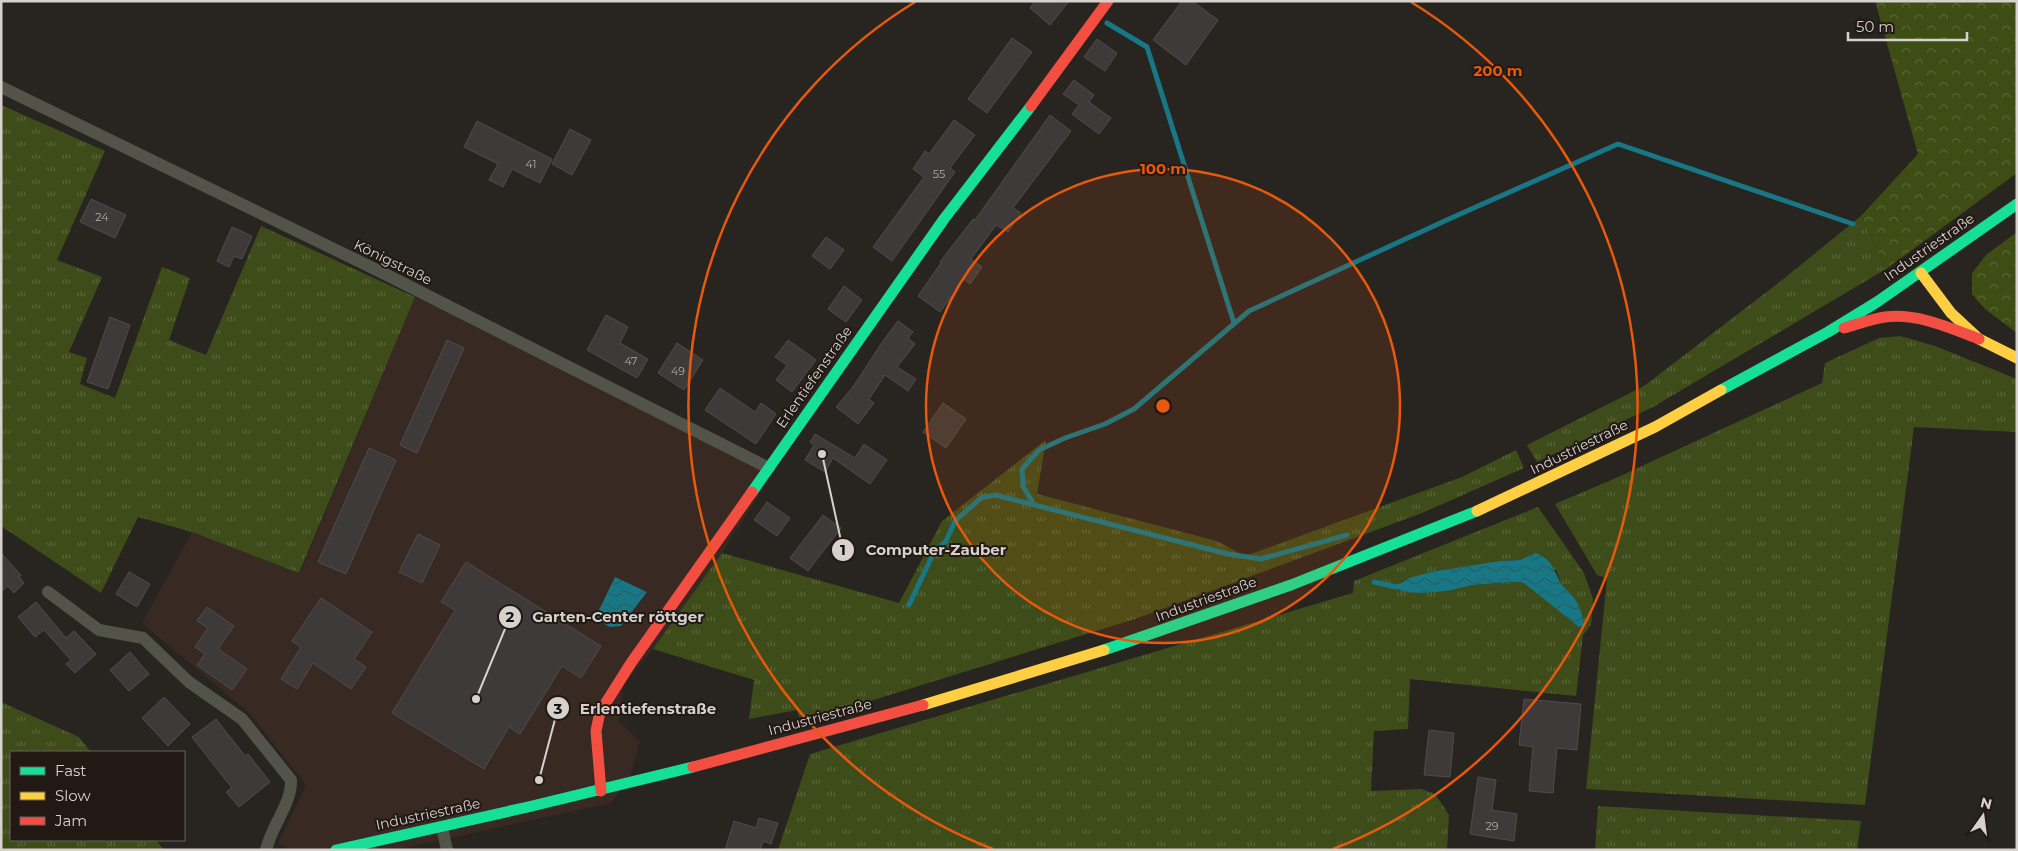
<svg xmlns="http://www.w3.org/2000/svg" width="2018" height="851" font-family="Montserrat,sans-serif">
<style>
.built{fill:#382922}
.grass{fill:url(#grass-tufts);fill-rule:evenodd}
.forest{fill:url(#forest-crowns)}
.water{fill:url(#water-waves)}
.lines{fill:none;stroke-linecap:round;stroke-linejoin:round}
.stream{stroke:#177784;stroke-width:5}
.building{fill:#3e3a3a;stroke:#504c4b}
.street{stroke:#535449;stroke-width:12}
.fast{stroke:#16e098;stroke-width:11}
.slow{stroke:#ffcf43;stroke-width:11}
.jam{stroke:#f24e42;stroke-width:11}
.ring{fill:none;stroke:#e8590c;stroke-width:2.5}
.labels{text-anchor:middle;stroke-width:4;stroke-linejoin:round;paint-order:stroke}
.number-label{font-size:11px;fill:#b1aba8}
.street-label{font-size:14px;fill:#d7d1cd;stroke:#231914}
.centre{fill:#e8590c;stroke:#231914;stroke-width:2.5}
.ring-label{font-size:15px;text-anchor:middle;font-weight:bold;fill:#e8590c;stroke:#231914;stroke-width:4;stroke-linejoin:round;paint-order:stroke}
.leader{fill:none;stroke:#d7d1cd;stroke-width:2}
.callout-dot{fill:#d7d1cd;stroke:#231914;stroke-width:2}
.mark-label{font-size:15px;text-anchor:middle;font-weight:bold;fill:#111}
.callout-label{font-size:15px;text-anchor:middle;font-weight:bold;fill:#d7d1cd;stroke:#231914;stroke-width:4;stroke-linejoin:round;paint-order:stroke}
</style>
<defs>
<pattern id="grass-tufts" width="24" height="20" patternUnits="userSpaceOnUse" patternTransform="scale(1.25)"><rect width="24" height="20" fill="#3e4c1a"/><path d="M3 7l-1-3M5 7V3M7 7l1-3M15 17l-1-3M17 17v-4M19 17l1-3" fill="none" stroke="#59653a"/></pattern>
<pattern id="forest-crowns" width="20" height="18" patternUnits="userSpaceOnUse" patternTransform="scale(1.25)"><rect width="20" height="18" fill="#3e4d14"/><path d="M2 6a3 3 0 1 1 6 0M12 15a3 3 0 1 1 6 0" fill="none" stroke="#596635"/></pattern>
<pattern id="water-waves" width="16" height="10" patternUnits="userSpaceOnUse" patternTransform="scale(1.25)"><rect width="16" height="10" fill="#177784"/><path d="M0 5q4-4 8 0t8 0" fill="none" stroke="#295e64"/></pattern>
</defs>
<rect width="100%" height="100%" fill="#282420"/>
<!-- built -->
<path class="built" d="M 415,297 L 515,343 L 772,475 L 722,553 L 653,649 L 624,684 L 619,721 L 640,742 L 630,778 L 611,803 L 394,850 L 291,850 L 278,843 L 306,785 L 248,712 L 142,623 L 192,532 L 300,573 Z"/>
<!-- grass -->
<path class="grass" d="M 1,105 L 105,151 L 57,260 L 102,277 L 69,352 L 87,358 L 80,384 L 115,398 L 162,267 L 190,278 L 169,340 L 206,355 L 261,226 L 415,297 L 299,573 L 192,532 L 138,517 L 101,593 L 1,526 Z
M 1861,216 L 1886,269 L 1653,407 L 1537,462 L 1527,445 L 1644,386 L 1781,281 Z
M 1900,336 L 1935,346 L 2017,379 L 2017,432 L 1914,427 L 1865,805 L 1586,789 L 1607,578 L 1597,575 L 1555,504 L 1616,478 L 1822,383 L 1825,363 L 1879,338 Z
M 1046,440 L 1037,494 L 1217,541 L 1245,556 L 1462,477 L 1516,450 L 1524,468 L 1422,513 L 1135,619 L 854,706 L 799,717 L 797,710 L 749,719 L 754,680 L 653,649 L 722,553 L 899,603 L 942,521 Z
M 1538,507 L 1584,573 L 1593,599 L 1591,625 L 1583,635 L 1576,696 L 1410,679 L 1408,729 L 1374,731 L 1371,791 L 1421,789 L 1435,794 L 1449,815 L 1447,850 L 778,850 L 810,754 L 1353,593 L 1354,581 ZM 1520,560 L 1556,570 L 1562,586 L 1574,597 L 1584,625 L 1579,626 L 1525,583 L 1513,582 L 1473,585 L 1447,591 L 1454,570 L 1500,561 Z
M 1,702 L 79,737 L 91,752 L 11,752 L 11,840 L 156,840 L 164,850 L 1,850 Z
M 1598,806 L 1861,821 L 1857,850 L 1595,850 Z"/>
<!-- forest -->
<path class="forest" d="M 1875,1 L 2017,1 L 2017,173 L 1886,269 L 1861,216 L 1918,154 Z
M 2017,232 L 2017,333 L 1985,309 L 1972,294 L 1972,273 L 1986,255 Z"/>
<!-- water -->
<path class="water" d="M 1536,553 C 1554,561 1553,570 1562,585 C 1565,589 1570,592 1573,596 C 1579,604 1583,615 1584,625 L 1579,627 L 1524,583 L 1513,582 L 1473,585 L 1447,591 L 1422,593 L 1403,592 L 1397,587 L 1409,578 L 1431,572 L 1500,561 L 1520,560 Z
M 615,577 L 647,592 L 621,626 L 610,627 L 598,620 L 597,614 Z"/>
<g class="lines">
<!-- stream -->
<path class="stream" d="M 1107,23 L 1147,47 L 1234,323
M 1034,505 L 1023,486 L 1022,469 L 1039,450 L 1065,438 L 1105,424 L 1134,409 L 1249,311 L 1449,219 L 1618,144 L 1853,224
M 1374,582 L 1397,587 L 1403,585
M 909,605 L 934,552 L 946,541 L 955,521 L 981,498 L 995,495 L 1228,554 L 1261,559 L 1347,535"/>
</g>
<!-- building -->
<path class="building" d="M 1035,1 L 1069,1 L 1050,25 L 1030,8 Z
M 1182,1 L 1192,1 L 1218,20 L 1186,65 L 1153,40 Z
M 1012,38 L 1032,52 L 987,113 L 968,99 Z
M 1097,39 L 1117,53 L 1105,71 L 1084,57 Z
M 1074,80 L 1094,95 L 1089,102 L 1111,118 L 1099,134 L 1072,114 L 1079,105 L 1063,94 Z
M 1050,115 L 1071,131 L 1013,208 L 1021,213 L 1008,232 L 996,225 L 971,259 L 982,267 L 970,284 L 964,279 L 940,312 L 918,296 L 941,263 L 940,262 L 973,219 L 975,220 Z
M 954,120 L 975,135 L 950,168 L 955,172 L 892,261 L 873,247 L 924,177 L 913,169 L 925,151 L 929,154 Z
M 477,121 L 552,159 L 540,183 L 512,169 L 503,187 L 489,180 L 498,164 L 464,147 Z
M 570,129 L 591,140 L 572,175 L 552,164 Z
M 91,199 L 126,215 L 115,238 L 80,222 Z
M 232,227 L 252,236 L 242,259 L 234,256 L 229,267 L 217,261 Z
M 826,237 L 844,250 L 830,269 L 812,256 Z
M 844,286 L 862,300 L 846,322 L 828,309 Z
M 606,315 L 628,327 L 620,343 L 648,359 L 637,378 L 587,350 Z
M 110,317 L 130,325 L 108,389 L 87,382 Z
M 898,321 L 913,332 L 908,338 L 915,344 L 897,367 L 916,379 L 908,391 L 885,375 L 869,399 L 874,403 L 858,424 L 836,407 L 853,387 L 883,341 Z
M 447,340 L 464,348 L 417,453 L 400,445 Z
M 788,340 L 816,360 L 792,392 L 776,380 L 787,365 L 775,357 Z
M 677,343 L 703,360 L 684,390 L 658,373 Z
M 720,388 L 755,412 L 761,403 L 776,414 L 756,444 L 705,410 Z
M 943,403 L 966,419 L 946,448 L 923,432 Z
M 815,434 L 855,458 L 864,444 L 887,460 L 870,484 L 833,458 L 825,472 L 805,460 L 814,445 L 810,442 Z
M 369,448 L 396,460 L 346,574 L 318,562 Z
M 767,502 L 790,518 L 777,536 L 754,520 Z
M 823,515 L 841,528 L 808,571 L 790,558 Z
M 418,534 L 440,545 L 422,583 L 399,572 Z
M 1,553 L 21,575 L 19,577 L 24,583 L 14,593 L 8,586 L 1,592 Z
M 466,562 L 601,646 L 581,678 L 562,666 L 520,734 L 509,727 L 484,769 L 392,713 L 455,610 L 441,602 Z
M 129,572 L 150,584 L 137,607 L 116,594 Z
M 321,598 L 372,632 L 354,659 L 366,667 L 351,689 L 313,663 L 297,689 L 281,679 L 301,647 L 292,641 Z
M 36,602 L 66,638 L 74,631 L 96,654 L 75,673 L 66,664 L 71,660 L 44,630 L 35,637 L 18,617 Z
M 207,607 L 234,626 L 218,649 L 247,669 L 232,690 L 197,665 L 205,654 L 195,647 L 208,628 L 197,621 Z
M 130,652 L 149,674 L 129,691 L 110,670 Z
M 164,697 L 190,724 L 168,746 L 142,718 Z
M 1524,699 L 1581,704 L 1577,750 L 1557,748 L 1553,793 L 1529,791 L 1533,747 L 1519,745 Z
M 216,719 L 245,756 L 248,754 L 270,782 L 239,807 L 226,792 L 232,788 L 192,737 Z
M 1429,730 L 1454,733 L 1450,777 L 1424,775 Z
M 1478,777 L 1496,780 L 1492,810 L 1517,814 L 1514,841 L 1470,834 Z
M 759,818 L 778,823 L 771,844 L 763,841 L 760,850 L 725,850 L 734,821 L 756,828 Z"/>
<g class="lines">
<!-- street -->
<path class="street" d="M 1,87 L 381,272 L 769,468
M 48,592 L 99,630 L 143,638 L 189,682 L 242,719 L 291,780 C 292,804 271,826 266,850
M 442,827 L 447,850"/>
<!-- fast -->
<path class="fast" d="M 1721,390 L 1828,332 L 1877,302 L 2017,204
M 752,492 L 944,219 L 1031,106
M 1104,650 L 1291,585 L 1477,511
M 336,850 L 528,807 L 693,767"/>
<!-- slow -->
<path class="slow" d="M 1921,273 L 1951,313 L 1979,339 L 2017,358
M 1477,511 L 1655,427 L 1721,390
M 923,705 L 1104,650"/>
<!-- jam -->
<path class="jam" d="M 1031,106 L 1108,1
M 1844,328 C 1858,324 1871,319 1885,317 C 1918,313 1950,328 1979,339
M 693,767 L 923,705
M 601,791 L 596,731 L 600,712 L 631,663 L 752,492"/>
</g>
<!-- distance rings -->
<circle cx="1163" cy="406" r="237" fill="#e8590c" fill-opacity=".12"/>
<g class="ring">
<circle cx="1163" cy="406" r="237"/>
<path d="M993 849A474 474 0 0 1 915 2M1411 2A474 474 0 0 1 1333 849"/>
</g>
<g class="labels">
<!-- number labels -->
<g class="number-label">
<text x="531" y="168">41</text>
<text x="939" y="178">55</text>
<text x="102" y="221">24</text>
<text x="631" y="365">47</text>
<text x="678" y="375">49</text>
<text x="1492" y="830">29</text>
</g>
<!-- street labels -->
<g class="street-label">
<text transform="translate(1929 247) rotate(-35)" y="5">Industriestraße</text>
<text transform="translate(393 262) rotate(26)" y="5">Königstraße</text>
<text transform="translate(814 377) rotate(-55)" y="5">Erlentiefenstraße</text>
<text transform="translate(1579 447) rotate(-26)" y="5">Industriestraße</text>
<text transform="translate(1206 599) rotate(-20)" y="5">Industriestraße</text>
<text transform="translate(820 717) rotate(-15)" y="5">Industriestraße</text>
<text transform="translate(428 814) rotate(-12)" y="5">Industriestraße</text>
</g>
</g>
<circle cx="1163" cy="406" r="8" class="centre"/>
<g class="ring-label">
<text x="1498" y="76">200 m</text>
<text x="1163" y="174">100 m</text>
</g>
<!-- callouts -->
<path class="leader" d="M822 454L843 550M476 699L510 617M539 780L558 708"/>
<g class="callout-dot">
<circle cx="822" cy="454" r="5"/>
<circle cx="476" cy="699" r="5"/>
<circle cx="539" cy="780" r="5"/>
<circle cx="843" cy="550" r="12"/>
<circle cx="510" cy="617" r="12"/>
<circle cx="558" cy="708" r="12"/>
</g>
<g class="mark-label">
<text x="843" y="555">1</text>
<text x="510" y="622">2</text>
<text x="558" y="714">3</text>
</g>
<g class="callout-label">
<text x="936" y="555">Computer-Zauber</text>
<text x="618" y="622">Garten-Center röttger</text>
<text x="648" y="714">Erlentiefenstraße</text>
</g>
<!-- border -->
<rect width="2018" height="851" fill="none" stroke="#d7d1cd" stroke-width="5"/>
<!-- legend -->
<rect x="10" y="751" width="175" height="90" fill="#231914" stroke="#6b635e"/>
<rect x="20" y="767" width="25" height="8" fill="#16e098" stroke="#6b635e"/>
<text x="55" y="776" font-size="15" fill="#d7d1cd">Fast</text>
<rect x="20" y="792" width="25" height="8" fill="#ffcf43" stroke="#6b635e"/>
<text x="55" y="801" font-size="15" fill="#d7d1cd">Slow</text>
<rect x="20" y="817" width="25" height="8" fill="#f24e42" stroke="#6b635e"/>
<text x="55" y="826" font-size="15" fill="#d7d1cd">Jam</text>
<!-- north arrow -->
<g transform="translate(1983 816) rotate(14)" stroke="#231914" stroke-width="4" paint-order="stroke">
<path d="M0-4L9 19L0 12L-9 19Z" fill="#d7d1cd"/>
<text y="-8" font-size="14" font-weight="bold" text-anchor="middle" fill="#d7d1cd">N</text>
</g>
<!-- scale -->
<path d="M1848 32v8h119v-8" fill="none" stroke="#d7d1cd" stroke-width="2.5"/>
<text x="1856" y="32" font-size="15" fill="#d7d1cd" stroke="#231914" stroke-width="4" paint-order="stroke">50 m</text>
</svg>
